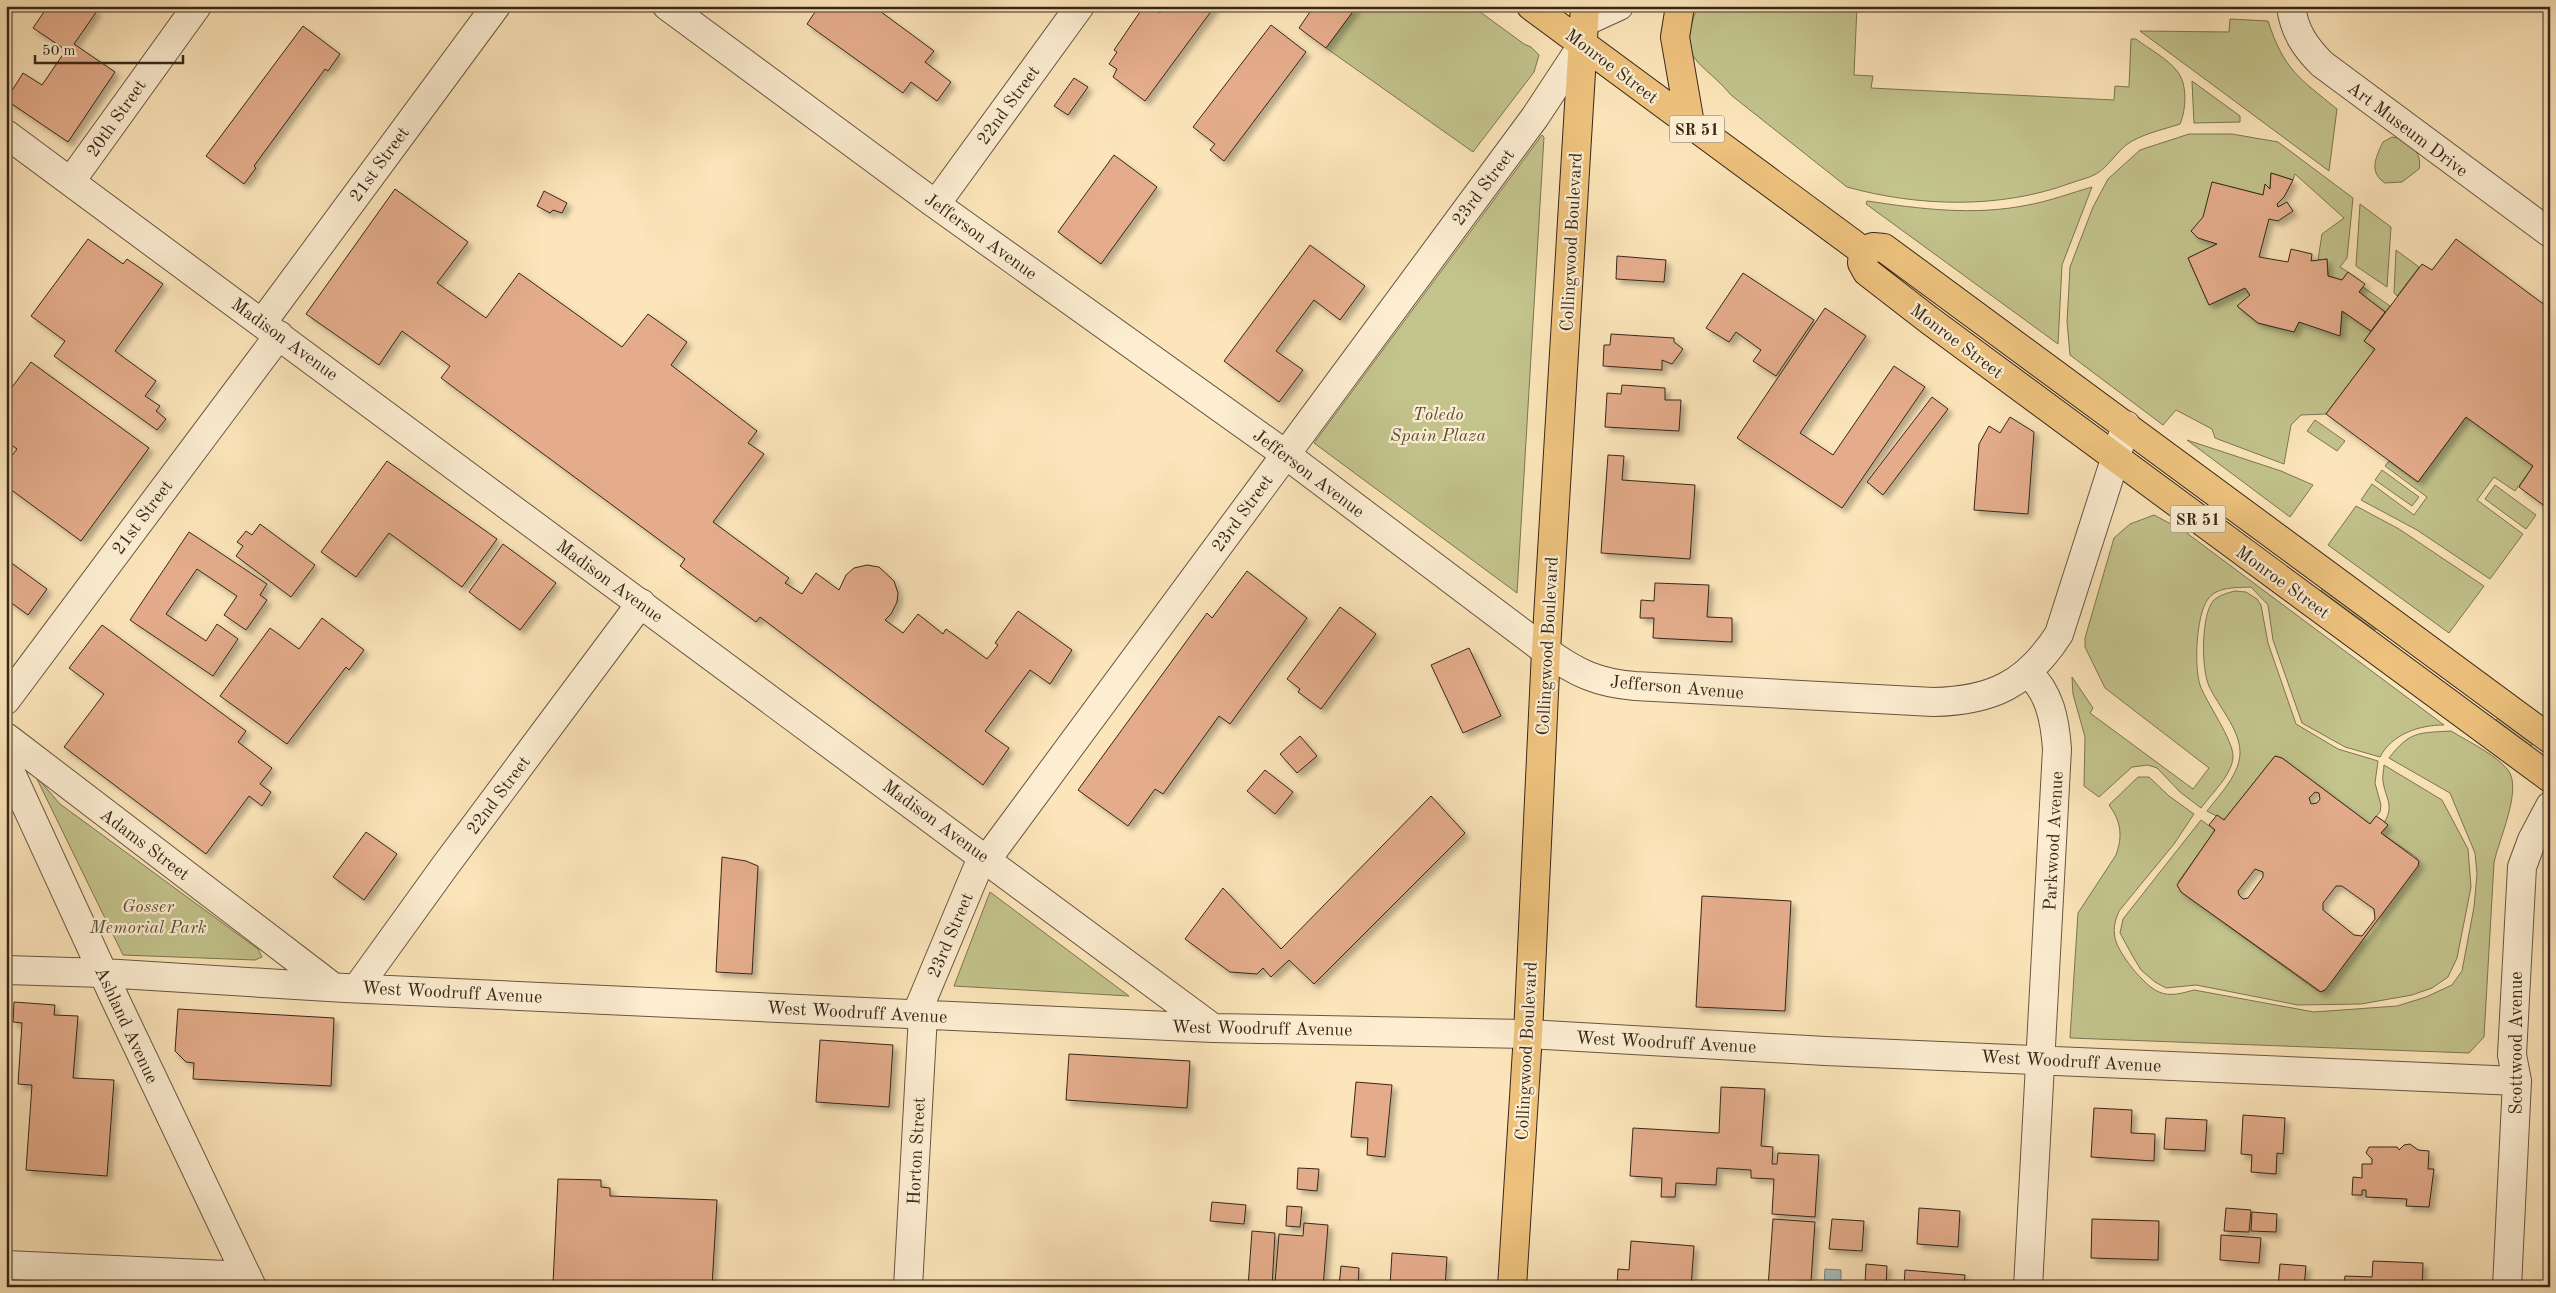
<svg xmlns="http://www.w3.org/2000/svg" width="2556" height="1293" font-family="'Old Standard TT',serif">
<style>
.green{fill:#c3c38c;stroke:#7c7552}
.water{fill:#a6bcbc;stroke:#79807b}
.building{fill:#e4ac8b;stroke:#362719;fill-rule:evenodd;filter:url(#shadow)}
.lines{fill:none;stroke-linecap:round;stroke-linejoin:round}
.minor-casing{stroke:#685641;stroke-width:30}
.major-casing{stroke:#362719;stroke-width:30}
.minor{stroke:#fdeed2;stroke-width:28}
.major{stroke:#eec27d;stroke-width:28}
.labels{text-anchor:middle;stroke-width:4.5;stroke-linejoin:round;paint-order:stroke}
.shield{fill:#fdeed2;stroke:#726350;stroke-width:1}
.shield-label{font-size:16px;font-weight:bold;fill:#362719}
.street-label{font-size:18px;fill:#362719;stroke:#fdeed2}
.park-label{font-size:18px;font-style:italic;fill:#594e36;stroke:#fdeed2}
</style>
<defs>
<filter id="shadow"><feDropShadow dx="4.5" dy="4.5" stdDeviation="2.5" flood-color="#0004"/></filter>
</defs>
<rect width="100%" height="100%" fill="#fce5ba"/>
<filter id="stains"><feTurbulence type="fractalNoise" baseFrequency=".004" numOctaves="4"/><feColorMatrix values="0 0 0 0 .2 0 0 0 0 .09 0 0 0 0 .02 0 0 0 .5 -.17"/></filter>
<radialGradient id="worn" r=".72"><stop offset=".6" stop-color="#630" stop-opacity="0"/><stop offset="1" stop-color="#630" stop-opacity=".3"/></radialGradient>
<!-- green -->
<path class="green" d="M 1357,6 L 1472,6 L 1524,44 L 1531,47 L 1539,55 L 1534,72 L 1473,152 L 1326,48 Z
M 1698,6 L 1857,6 L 1854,75 L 1873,76 L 1871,88 L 2114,100 L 2115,86 L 2129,87 L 2131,39 L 2136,39 C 2149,49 2168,59 2177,71 C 2188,84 2186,110 2180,124 C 2162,130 2141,134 2126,145 C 2116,153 2108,167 2096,174 C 2089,178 2079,180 2071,183 C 2001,209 1919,207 1847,187 L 1731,95 C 1701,59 1675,62 1698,6 Z
M 2230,19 L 2268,21 C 2284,70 2299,78 2337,109 L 2329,171 L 2140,31 L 2229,32 Z
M 2192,81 L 2240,116 L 2240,122 L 2194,123 Z
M 2189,134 L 2232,134 L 2278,142 L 2353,198 L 2347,258 L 2340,267 L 2348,272 L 2342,280 L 2328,276 L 2327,259 L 2318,260 L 2322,234 L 2344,218 L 2295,174 L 2293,180 L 2271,173 L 2270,189 L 2265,185 L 2263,195 L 2212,182 L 2217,244 L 2188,258 L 2209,305 L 2245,288 L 2250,295 L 2238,307 L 2258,323 L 2294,332 L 2299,322 L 2340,335 L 2342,311 L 2371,331 L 2364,341 L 2375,349 L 2326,414 L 2301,415 L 2291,425 L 2284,464 L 2215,438 L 2212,429 L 2176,410 L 2163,425 L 2070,355 L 2067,322 L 2070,267 L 2093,207 L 2108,179 L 2140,150 Z
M 1542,135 L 1544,137 L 1517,593 L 1314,443 Z
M 2392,137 C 2408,139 2423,152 2419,169 L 2402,182 L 2385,183 C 2368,172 2376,157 2383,142 Z
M 2092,187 L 2062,265 L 2058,344 L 1866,204 L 1867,201 C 1921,209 1974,216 2028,205 C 2050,201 2071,193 2092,187 Z
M 2360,204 L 2391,227 L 2387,287 L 2356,266 Z
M 2396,250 L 2419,267 L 2397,296 L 2394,293 Z
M 2363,287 L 2390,306 L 2385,312 L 2359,292 Z
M 2466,417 L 2533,466 L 2515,491 L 2494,477 L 2477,500 L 2523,534 L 2490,579 L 2417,530 L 2361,500 L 2372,484 L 2414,515 L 2427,497 L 2385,466 L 2389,461 L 2418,482 Z
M 2315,420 L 2345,441 L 2337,451 L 2307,431 Z
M 2187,440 L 2281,471 L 2313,485 L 2290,517 Z
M 2382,470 L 2419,497 L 2412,506 L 2375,480 Z
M 2495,485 L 2536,515 L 2526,529 L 2485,499 Z
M 2356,506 L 2399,529 L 2484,586 L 2449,633 L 2328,545 Z
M 2154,515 L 2184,531 L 2444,725 C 2419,725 2392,734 2380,757 L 2345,747 L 2302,723 L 2273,640 L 2268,605 L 2251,587 C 2236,588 2218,586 2208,599 C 2196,615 2194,666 2200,685 C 2206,702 2234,741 2233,757 C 2232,775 2212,793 2201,808 L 2180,792 L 2157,768 L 2148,765 L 2132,767 L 2099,797 L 2084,786 L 2085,737 L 2073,694 L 2072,677 L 2093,708 L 2090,713 L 2193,789 L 2209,768 L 2105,688 L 2085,647 L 2085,638 L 2114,538 L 2130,524 Z
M 2325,585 L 2379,625 L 2375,630 L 2321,591 Z
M 2235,591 L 2246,592 L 2257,599 L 2261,605 L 2268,643 L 2296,724 L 2338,749 L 2378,761 L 2375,783 L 2381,805 L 2380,812 L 2370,824 L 2282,758 L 2275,756 L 2224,820 L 2207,811 C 2220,794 2241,773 2240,751 C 2239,728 2218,706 2209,686 C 2201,669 2201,613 2214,600 C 2220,595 2227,593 2235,591 Z
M 2500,715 L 2534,741 L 2530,747 L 2495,722 Z
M 2451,731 C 2469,742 2495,754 2508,770 C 2523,789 2498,841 2494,863 L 2484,1037 L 2469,1053 L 2070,1038 L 2078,913 L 2116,855 C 2123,836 2121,821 2109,805 L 2138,777 L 2149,777 L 2169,796 L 2194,814 L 2174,844 L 2119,911 C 2115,921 2113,927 2115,938 C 2118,953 2144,986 2159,992 C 2170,997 2183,993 2194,990 L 2314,1012 L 2397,1006 L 2426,997 L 2452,985 L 2462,971 L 2474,907 L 2477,874 L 2475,853 L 2450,793 L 2389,758 C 2410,731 2418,733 2451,731 Z
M 2384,765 L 2442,800 L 2468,849 L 2471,887 L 2457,958 L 2448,977 L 2432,988 L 2412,995 L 2361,1004 L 2298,1005 L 2196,985 L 2166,988 L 2155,982 L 2141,970 L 2132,955 L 2120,933 L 2123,919 L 2201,820 L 2215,830 L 2179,881 L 2178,885 L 2181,892 L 2318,991 L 2324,991 L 2419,863 L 2416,857 L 2381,833 L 2388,825 L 2384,823 C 2395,805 2385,798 2383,781 C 2382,776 2384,770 2384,765 Z
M 35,775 L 60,804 L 258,949 L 262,957 L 255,960 L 123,955 Z
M 990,892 L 1129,996 L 954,986 Z"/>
<!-- water -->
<path class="water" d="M 1825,1269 L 1841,1270 L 1841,1287 L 1824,1287 Z"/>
<!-- building -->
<path class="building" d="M 48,6 L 90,6 L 97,11 L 74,44 L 115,72 L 68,142 L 6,100 L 23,73 L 42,85 L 66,50 L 33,28 Z
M 819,6 L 873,6 L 934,51 L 925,62 L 951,82 L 937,101 L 911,82 L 903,93 L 807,24 Z
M 1144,6 L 1150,6 L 1160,13 L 1165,6 L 1215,6 L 1145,101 L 1113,77 L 1117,69 L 1109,64 L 1117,52 L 1114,50 Z
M 1314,6 L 1357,6 L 1326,48 L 1299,28 Z
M 1271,25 L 1306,52 L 1224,161 L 1210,150 L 1215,144 L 1193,127 Z
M 303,26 L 340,54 L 328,71 L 325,69 L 254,166 L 256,168 L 244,184 L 206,156 Z
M 1074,78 L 1088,87 L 1068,115 L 1054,106 Z
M 1114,155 L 1157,187 L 1101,264 L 1058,232 Z
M 2271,173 L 2293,180 L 2284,197 L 2277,204 L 2278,207 L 2287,202 L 2293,211 L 2278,221 L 2269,219 L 2259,257 L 2288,262 L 2291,249 L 2312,254 L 2311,261 L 2327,259 L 2328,276 L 2342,280 L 2348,272 L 2365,284 L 2359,292 L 2385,312 L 2371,331 L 2342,311 L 2340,336 L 2299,322 L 2294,332 L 2258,323 L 2237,306 L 2250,295 L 2245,288 L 2209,305 L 2188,258 L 2217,244 L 2198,238 L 2191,231 L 2203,217 L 2212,182 L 2263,195 L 2265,184 L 2270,189 Z
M 395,189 L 468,242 L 437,283 L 486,318 L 519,273 L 622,347 L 648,314 L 687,342 L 671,365 L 757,431 L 748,443 L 764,454 L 713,522 L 789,578 L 785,583 L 802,594 L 816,573 L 839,590 L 846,575 L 854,568 L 867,565 L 879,567 L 894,581 L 898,593 L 897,602 L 891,614 L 885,620 L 903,633 L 918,614 L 943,634 L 946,629 L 987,659 L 998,645 L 995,643 L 1018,611 L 1072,650 L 1050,684 L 1030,670 L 985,731 L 1009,748 L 983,785 L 760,617 L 756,622 L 680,566 L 685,559 L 441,378 L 450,366 L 402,331 L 379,365 L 306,314 Z
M 544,191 L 567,203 L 562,213 L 553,210 L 550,213 L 537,206 Z
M 88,239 L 123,264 L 127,259 L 163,284 L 115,351 L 156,381 L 145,396 L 160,406 L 156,411 L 166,419 L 157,430 L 54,356 L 65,341 L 31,316 Z
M 2456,239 L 2550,309 L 2550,510 L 2519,487 L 2533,466 L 2466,417 L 2418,482 L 2326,414 L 2375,349 L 2364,341 L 2422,264 L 2432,270 Z
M 1310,245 L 1365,286 L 1340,320 L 1314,300 L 1276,351 L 1303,370 L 1279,402 L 1224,361 Z
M 1617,256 L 1666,260 L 1664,282 L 1616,279 Z
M 1743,273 L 1814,320 L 1776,376 L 1753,361 L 1761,350 L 1736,332 L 1729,342 L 1706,328 Z
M 1825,308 L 1866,336 L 1800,433 L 1833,455 L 1894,366 L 1925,387 L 1842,508 L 1737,438 Z
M 1611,334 L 1674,338 L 1674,342 L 1683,349 L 1672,364 L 1662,360 L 1662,370 L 1603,366 L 1604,345 L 1610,345 Z
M 31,362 L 149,448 L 81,541 L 6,486 L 6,463 L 17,449 L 6,441 L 6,395 Z
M 1622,385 L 1665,388 L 1665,400 L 1681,400 L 1679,431 L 1605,427 L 1607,393 L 1621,394 Z
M 1932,397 L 1948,409 L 1883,495 L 1867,482 Z
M 2010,417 L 2034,432 L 2028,514 L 1974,510 L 1979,444 L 1989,426 L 2000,433 Z
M 1608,455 L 1624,456 L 1622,480 L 1695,485 L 1690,559 L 1601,553 Z
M 387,461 L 497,539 L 462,587 L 389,533 L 356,577 L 321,552 Z
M 260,524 L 315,565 L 291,597 L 236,556 L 243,546 L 237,542 L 246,531 L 252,535 Z
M 189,532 L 267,584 L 260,595 L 267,600 L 246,630 L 224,615 L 237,596 L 197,569 L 166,614 L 206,641 L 217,624 L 238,639 L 213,676 L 130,620 Z
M 503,544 L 556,583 L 520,630 L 469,592 Z
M 6,559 L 47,589 L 28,615 L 6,599 Z
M 1247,571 L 1307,618 L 1230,724 L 1219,716 L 1163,794 L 1155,789 L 1128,826 L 1078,790 L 1207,613 L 1212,618 Z
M 1655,583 L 1709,585 L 1707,617 L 1732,618 L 1732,642 L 1653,638 L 1654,618 L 1640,618 L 1641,600 L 1654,601 Z
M 1340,607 L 1376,634 L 1321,709 L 1298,692 L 1300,689 L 1287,679 Z
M 322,618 L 364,650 L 349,670 L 346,667 L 287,744 L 220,696 L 270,628 L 299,649 Z
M 102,625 L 246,731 L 238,742 L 272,768 L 260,784 L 271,792 L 262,806 L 249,796 L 206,854 L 64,747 L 104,694 L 69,668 Z
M 1469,648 L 1501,716 L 1463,733 L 1431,665 Z
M 1300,736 L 1317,756 L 1297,773 L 1280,754 Z
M 2275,756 L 2282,758 L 2370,824 L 2376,816 L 2382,820 L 2388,825 L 2381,833 L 2419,861 L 2418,866 L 2326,989 L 2321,992 L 2181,892 L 2177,885 L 2215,830 L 2209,825 L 2217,815 L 2224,820 ZM 2315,792 L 2319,793 L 2320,799 L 2317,803 L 2311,804 L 2309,798 ZM 2255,869 L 2263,872 L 2263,877 L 2248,898 L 2243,899 L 2239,895 L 2238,891 ZM 2336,886 L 2342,886 L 2374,909 L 2375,919 L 2362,936 L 2354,935 L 2323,910 L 2323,903 Z
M 1265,770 L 1293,792 L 1275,814 L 1247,791 Z
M 1431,796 L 1465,833 L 1314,984 L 1289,960 L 1271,977 L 1263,968 L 1257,974 L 1230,972 L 1185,939 L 1223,888 L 1281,949 Z
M 366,832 L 397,854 L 364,900 L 333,877 Z
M 722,857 L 746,861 L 758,866 L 752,974 L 716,972 Z
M 1702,896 L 1791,901 L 1785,1011 L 1696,1007 Z
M 14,1002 L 55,1005 L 54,1015 L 78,1016 L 73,1078 L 114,1080 L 107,1176 L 26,1170 L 32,1085 L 18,1084 L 22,1023 L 13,1022 Z
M 178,1009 L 334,1018 L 331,1086 L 193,1079 L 194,1063 L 186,1062 L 175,1051 Z
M 820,1040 L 893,1045 L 889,1107 L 816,1102 Z
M 1069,1054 L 1190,1061 L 1187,1108 L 1066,1100 Z
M 1356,1082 L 1392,1085 L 1385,1157 L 1367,1155 L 1368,1138 L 1351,1137 Z
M 1721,1087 L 1765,1089 L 1761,1146 L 1773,1147 L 1772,1164 L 1777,1164 L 1778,1153 L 1819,1155 L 1815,1217 L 1772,1214 L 1774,1179 L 1751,1178 L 1751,1170 L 1717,1168 L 1716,1185 L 1676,1183 L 1675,1197 L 1661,1197 L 1662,1178 L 1630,1176 L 1633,1128 L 1719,1133 Z
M 2094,1108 L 2132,1110 L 2131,1133 L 2155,1134 L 2154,1161 L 2091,1157 Z
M 2243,1115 L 2285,1118 L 2283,1154 L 2277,1153 L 2276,1174 L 2251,1172 L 2252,1155 L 2241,1154 Z
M 2166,1118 L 2207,1120 L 2205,1151 L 2164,1149 Z
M 2410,1144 L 2418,1150 L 2429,1151 L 2428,1169 L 2434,1169 L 2429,1207 L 2406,1206 L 2407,1199 L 2366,1197 L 2366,1190 L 2362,1190 L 2362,1195 L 2352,1195 L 2353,1177 L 2362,1178 L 2362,1164 L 2372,1164 L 2372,1159 L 2366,1153 L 2369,1147 L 2397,1147 L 2399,1150 L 2404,1145 Z
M 1298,1168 L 1319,1169 L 1317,1191 L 1297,1189 Z
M 558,1179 L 601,1180 L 601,1187 L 610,1188 L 610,1196 L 717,1200 L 712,1287 L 510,1287 L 511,1283 L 553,1284 Z
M 1212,1202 L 1246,1205 L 1244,1224 L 1210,1221 Z
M 1287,1206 L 1302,1207 L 1300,1227 L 1286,1226 Z
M 1919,1208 L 1960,1211 L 1958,1247 L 1917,1244 Z
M 2226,1208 L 2251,1210 L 2249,1232 L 2224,1231 Z
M 2252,1212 L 2277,1214 L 2276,1232 L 2251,1231 Z
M 1773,1219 L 1815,1222 L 1811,1281 L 1798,1281 L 1797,1287 L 1768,1287 Z
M 1832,1219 L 1864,1221 L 1862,1251 L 1829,1249 Z
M 2092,1219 L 2159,1221 L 2158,1260 L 2091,1258 Z
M 1304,1223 L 1328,1225 L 1323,1287 L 1275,1283 L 1279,1234 L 1303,1236 Z
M 1252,1231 L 1275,1233 L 1272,1287 L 1248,1287 Z
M 2221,1235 L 2261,1238 L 2259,1263 L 2220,1260 Z
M 1631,1241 L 1694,1246 L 1691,1287 L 1617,1287 L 1618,1269 L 1629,1270 Z
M 1392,1253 L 1447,1257 L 1445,1287 L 1390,1286 Z
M 2373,1261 L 2423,1263 L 2422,1287 L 2344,1287 L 2345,1276 L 2372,1277 Z
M 1866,1264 L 1887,1266 L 1886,1285 L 1865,1284 Z
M 2280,1264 L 2306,1266 L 2304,1287 L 2278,1287 Z
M 1341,1266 L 1359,1268 L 1358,1287 L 1339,1286 Z
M 1905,1270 L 1965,1275 L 1964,1287 L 1904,1287 Z"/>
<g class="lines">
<!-- minor casing -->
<g class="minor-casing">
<path id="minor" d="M 667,6 L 931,201 L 1285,454 L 1546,651 C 1576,673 1598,683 1635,686 L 1933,702 C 1992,701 2027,684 2059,634 L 2126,425
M 2291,6 C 2294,31 2305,47 2322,64 L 2550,233
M 1584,22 L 1619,6
M 6,134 L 1213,1028
M 71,181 L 197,6
M 936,204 L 1080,6
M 262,323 L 496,6
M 6,700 L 279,335
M 6,737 L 333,987
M 6,762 L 115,999 L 252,1287
M 987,859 L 1535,117 L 1583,44
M 6,970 L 103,973 L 345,988 L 1213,1028 L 1528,1034 L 1825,1051 L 2517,1081
M 357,988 L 445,866 L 641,603
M 916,1015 L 983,855
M 6,1265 L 247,1276
M 908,1287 L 923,1015
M 2028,1287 L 2057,749 C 2055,721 2050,692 2028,673
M 2507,1287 L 2517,1081 L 2512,1055 L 2522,867 L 2532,840 L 2550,806"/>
</g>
<!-- major casing -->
<g class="major-casing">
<path id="major" d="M 1531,6 L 1863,251
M 1680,6 L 1675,37 L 1690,124
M 1863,251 L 1862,263 L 1867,272 L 1929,320 L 2550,778
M 1863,251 L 1873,247 L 1884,248 L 2550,739
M 1512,1287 L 1528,1034 L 1546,651 L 1585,6"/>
</g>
<!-- minor -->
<use href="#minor" class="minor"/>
<!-- major -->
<use href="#major" class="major"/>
</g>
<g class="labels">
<!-- shield labels -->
<g class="shield">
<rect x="1669.5" y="115.5" width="55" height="27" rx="4"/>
<rect x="2170.5" y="505.5" width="55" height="27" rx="4"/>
</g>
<g class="shield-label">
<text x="1697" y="135">SR 51</text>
<text x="2198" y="525">SR 51</text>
</g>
<!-- street labels -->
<g class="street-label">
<text transform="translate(1612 66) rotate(37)" y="6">Monroe Street</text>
<text transform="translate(1008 105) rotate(-54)" y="6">22nd Street</text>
<text transform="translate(116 118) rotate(-55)" y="6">20th Street</text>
<text transform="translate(2408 129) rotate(37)" y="6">Art Museum Drive</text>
<text transform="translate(379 164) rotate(-54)" y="6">21st Street</text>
<text transform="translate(1483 187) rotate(-53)" y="6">23rd Street</text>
<text transform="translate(981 236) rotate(36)" y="6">Jefferson Avenue</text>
<text transform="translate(1571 242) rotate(-87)" y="6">Collingwood Boulevard</text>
<text transform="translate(285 339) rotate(36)" y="6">Madison Avenue</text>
<text transform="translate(1957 341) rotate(37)" y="6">Monroe Street</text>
<text transform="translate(1309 473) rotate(37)" y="6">Jefferson Avenue</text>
<text transform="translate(1242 513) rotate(-54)" y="6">23rd Street</text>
<text transform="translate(142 517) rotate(-53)" y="6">21st Street</text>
<text transform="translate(610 581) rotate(36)" y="6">Madison Avenue</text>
<text transform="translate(2283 582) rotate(36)" y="6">Monroe Street</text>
<text transform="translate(1547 646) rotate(-87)" y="6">Collingwood Boulevard</text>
<text transform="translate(1677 687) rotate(5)" y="6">Jefferson Avenue</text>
<text transform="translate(498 795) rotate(-53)" y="6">22nd Street</text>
<text transform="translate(936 821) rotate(36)" y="6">Madison Avenue</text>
<text transform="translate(2053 841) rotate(-87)" y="6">Parkwood Avenue</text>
<text transform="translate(145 844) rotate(37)" y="6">Adams Street</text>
<text transform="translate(950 935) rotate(-67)" y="6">23rd Street</text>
<text transform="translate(452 992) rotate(3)" y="6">West Woodruff Avenue</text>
<text transform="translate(857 1012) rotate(3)" y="6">West Woodruff Avenue</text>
<text transform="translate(127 1025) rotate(65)" y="6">Ashland Avenue</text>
<text transform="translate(1262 1028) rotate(1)" y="6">West Woodruff Avenue</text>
<text transform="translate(1666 1042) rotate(3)" y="6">West Woodruff Avenue</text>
<text transform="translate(2516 1043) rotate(-90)" y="6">Scottwood Avenue</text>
<text transform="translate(1526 1051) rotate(-87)" y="6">Collingwood Boulevard</text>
<text transform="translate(2071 1061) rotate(3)" y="6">West Woodruff Avenue</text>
<text transform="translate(916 1151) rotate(-87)" y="6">Horton Street</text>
</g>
<!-- park labels -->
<g class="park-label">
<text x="1438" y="420">Toledo<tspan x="1438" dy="21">Spain Plaza</tspan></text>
<text x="148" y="912">Gosser<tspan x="148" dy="21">Memorial Park</tspan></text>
</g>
</g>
<!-- margin -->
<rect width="2556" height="1293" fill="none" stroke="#fce5ba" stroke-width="25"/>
<rect x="8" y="8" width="2541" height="1278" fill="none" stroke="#362719" stroke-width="2.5"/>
<rect x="12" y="12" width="2531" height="1268" fill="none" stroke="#362719"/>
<!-- scale -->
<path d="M35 55v8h148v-8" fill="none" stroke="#362719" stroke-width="2.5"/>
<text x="42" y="55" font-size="15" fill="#362719" stroke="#fdeed2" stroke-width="4" paint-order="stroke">50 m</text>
<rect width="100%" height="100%" filter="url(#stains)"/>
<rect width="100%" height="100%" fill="url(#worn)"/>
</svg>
